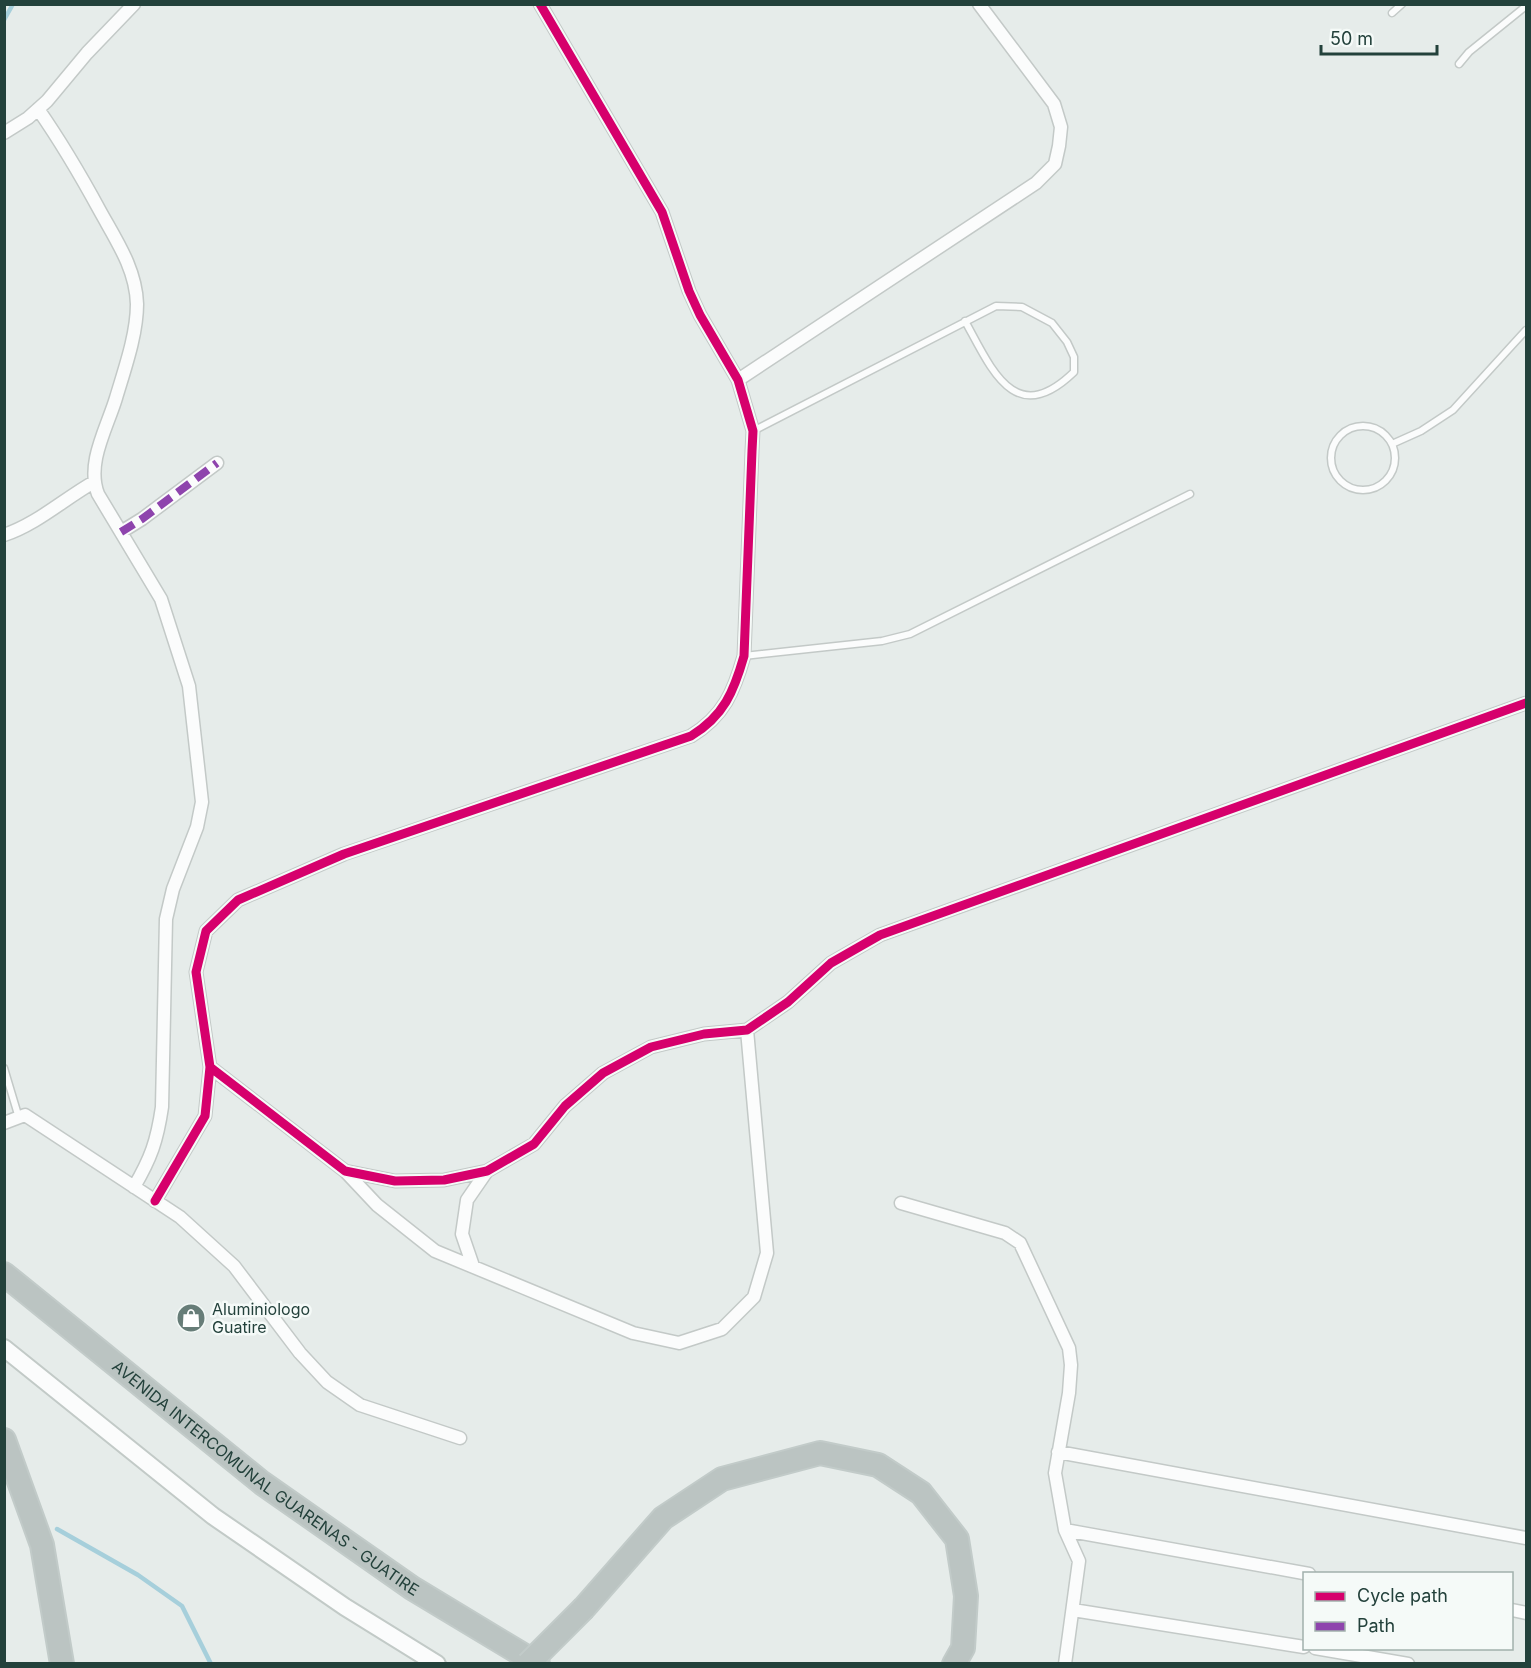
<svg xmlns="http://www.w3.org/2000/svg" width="1531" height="1668" font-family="Inter,sans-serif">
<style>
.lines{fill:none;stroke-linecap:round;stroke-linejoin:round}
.stream{stroke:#a6cfdb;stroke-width:4.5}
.lane-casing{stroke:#c3c9c7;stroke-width:9}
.street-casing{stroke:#c3c9c7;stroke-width:15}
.secondary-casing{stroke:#c2cac7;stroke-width:20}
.highway-casing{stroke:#c2cbc9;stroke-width:26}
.lane{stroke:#fbfcfc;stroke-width:6}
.street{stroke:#fbfcfc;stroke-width:12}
.secondary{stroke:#fbfcfc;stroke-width:16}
.highway{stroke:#bbc4c2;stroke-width:22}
.highway-bridge-casing{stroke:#c2cbc9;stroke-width:26;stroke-linecap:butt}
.highway-bridge{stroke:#bbc4c2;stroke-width:22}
.quiet{stroke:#8e44ad;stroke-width:8;stroke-dasharray:15 8;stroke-linecap:butt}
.cycleway-casing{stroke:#f5faf8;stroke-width:13}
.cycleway{stroke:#d6006c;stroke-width:9}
.labels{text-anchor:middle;stroke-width:5;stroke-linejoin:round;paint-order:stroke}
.poi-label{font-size:16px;fill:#23413b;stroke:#f5faf8;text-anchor:start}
.street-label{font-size:16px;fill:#23413b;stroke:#f5faf8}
</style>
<rect width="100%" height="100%" fill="#e6ecea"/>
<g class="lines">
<!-- stream -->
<path class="stream" d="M 4,20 L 13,4
M 57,1529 L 138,1575 L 182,1606 L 211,1664"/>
<!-- lane casing -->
<g class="lane-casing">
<path id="lane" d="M 1392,13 L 1402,4
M 1459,64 L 1469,52 L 1526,6
M1331 458a32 32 0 1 1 64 0a32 32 0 1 1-64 0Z
M 753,431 L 996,306 L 1022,307 L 1052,323 L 1067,342 L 1074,357 L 1074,372 C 1015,429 992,370 965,321
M 1392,444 L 1421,431 L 1453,410 L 1526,330
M 744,656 L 882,641 L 910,634 L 1190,494
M 4,1068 L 19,1118"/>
</g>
<!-- street casing -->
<g class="street-casing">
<path id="street" d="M 38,109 C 61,142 81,176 100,211 C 116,240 136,269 137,304 C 137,334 125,368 116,398 C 107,428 86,463 98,494 L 161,599 L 189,686 L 202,802 L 197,827 L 173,889 L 166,919 L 162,1107 C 157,1141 151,1158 134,1187
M 4,133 L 28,118 L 47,101 L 87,53 L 134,4
M 738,380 L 1036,183 L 1055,164 L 1059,146 L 1061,127 L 1054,104 L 979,4
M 121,532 L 142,519 L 217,463
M 4,535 C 37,524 64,499 94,482
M 210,1067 L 345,1171 L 395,1181 L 444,1180 L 487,1171 L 534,1144 L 565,1106 L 603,1073 L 651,1047 L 704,1034 L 747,1030 L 788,1002 L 831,963 L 880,935 L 1526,703
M 4,1123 L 25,1115 L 180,1217 L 234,1266 L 300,1353 L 327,1382 L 360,1405 L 460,1438
M 345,1171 L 377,1205 L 435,1251 L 633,1333 L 679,1343 L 722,1329 L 754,1297 L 767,1253 L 747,1030
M 155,1201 L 205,1116 L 210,1067 L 196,972 L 206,931 L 238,900 L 344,854 L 691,736 C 724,716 734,691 744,656 L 752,451 L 753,431 L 738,380 L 700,315 L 689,291 L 662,212 L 540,4
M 901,1203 L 1005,1233 L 1020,1243 L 1069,1348 L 1071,1365 L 1069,1393 L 1055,1473 L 1065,1530 L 1079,1561 L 1065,1664
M 473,1266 L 462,1234 L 467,1200 L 487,1171
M 1058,1452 L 1526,1538
M 1065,1530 L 1309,1574
M 1073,1610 L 1304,1647
M 1512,1610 L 1526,1613
M 1315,1648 L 1408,1664"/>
</g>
<!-- secondary casing -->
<g class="secondary-casing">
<path id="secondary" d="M 4,1348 L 213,1516 L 345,1607 L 437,1664"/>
</g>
<!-- highway casing -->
<g class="highway-casing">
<g id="highway">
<path id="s1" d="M 4,1274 L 262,1483 L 412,1588 L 538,1664"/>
<path d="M 4,1440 L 42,1545 L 62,1664"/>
<path d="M 584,1608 L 663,1518 L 722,1479 L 820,1453 L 878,1465 L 921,1493 L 957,1539 L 966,1596 L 963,1648 L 954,1664"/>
</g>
</g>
<!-- lane -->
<use href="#lane" class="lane"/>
<!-- street -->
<use href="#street" class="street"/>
<!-- secondary -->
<use href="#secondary" class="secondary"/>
<!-- highway -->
<use href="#highway" class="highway"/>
<!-- highway-bridge casing -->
<g class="highway-bridge-casing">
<path id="highway-bridge" d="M 528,1664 L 584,1608"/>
</g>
<!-- highway-bridge -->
<use href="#highway-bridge" class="highway-bridge"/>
<!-- quiet -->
<path class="quiet" d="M 121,532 L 142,519 L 217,463"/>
<!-- cycleway casing -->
<g class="cycleway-casing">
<path id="cycleway" d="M 210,1067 L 345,1171 L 395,1181 L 444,1180 L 487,1171 L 534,1144 L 565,1106 L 603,1073 L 651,1047 L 704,1034 L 747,1030 L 788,1002 L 831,963 L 880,935 L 1526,703
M 155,1201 L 205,1116 L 210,1067 L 196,972 L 206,931 L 238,900 L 344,854 L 691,736 C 724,716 734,691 744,656 L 752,451 L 753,431 L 738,380 L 700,315 L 689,291 L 662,212 L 540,4"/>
</g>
<!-- cycleway -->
<use href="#cycleway" class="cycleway"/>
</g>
<!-- icons -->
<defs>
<g id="shop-disc" transform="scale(1.5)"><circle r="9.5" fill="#677d78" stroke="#f5faf8"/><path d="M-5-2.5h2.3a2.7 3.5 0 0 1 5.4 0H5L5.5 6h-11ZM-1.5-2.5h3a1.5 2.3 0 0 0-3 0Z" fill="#fff"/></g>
</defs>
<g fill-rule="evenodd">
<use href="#shop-disc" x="191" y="1318"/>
</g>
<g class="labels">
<!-- poi labels -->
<g class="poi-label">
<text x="212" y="1315">Aluminiologo<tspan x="212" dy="18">Guatire</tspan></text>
</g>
<!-- street labels -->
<g class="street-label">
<text dy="6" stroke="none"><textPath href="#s1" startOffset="332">AVENIDA INTERCOMUNAL GUARENAS - GUATIRE</textPath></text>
</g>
</g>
<!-- border -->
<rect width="1531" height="1668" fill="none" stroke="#23413b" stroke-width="12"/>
<!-- legend -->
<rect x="1303" y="1572" width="210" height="78" fill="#f5faf8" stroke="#a1b0ac" stroke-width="1.5"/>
<rect x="1315" y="1592" width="30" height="9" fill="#d6006c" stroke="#a1b0ac" stroke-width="1.5"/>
<text x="1357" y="1602" font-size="18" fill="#23413b">Cycle path</text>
<rect x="1315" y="1622" width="30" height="9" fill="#8e44ad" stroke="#a1b0ac" stroke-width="1.5"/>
<text x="1357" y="1632" font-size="18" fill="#23413b">Path</text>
<!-- scale -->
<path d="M1321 45v9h116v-9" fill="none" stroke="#23413b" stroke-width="3"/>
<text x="1330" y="45" font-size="18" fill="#23413b" stroke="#f5faf8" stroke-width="4.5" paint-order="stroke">50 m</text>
</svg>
